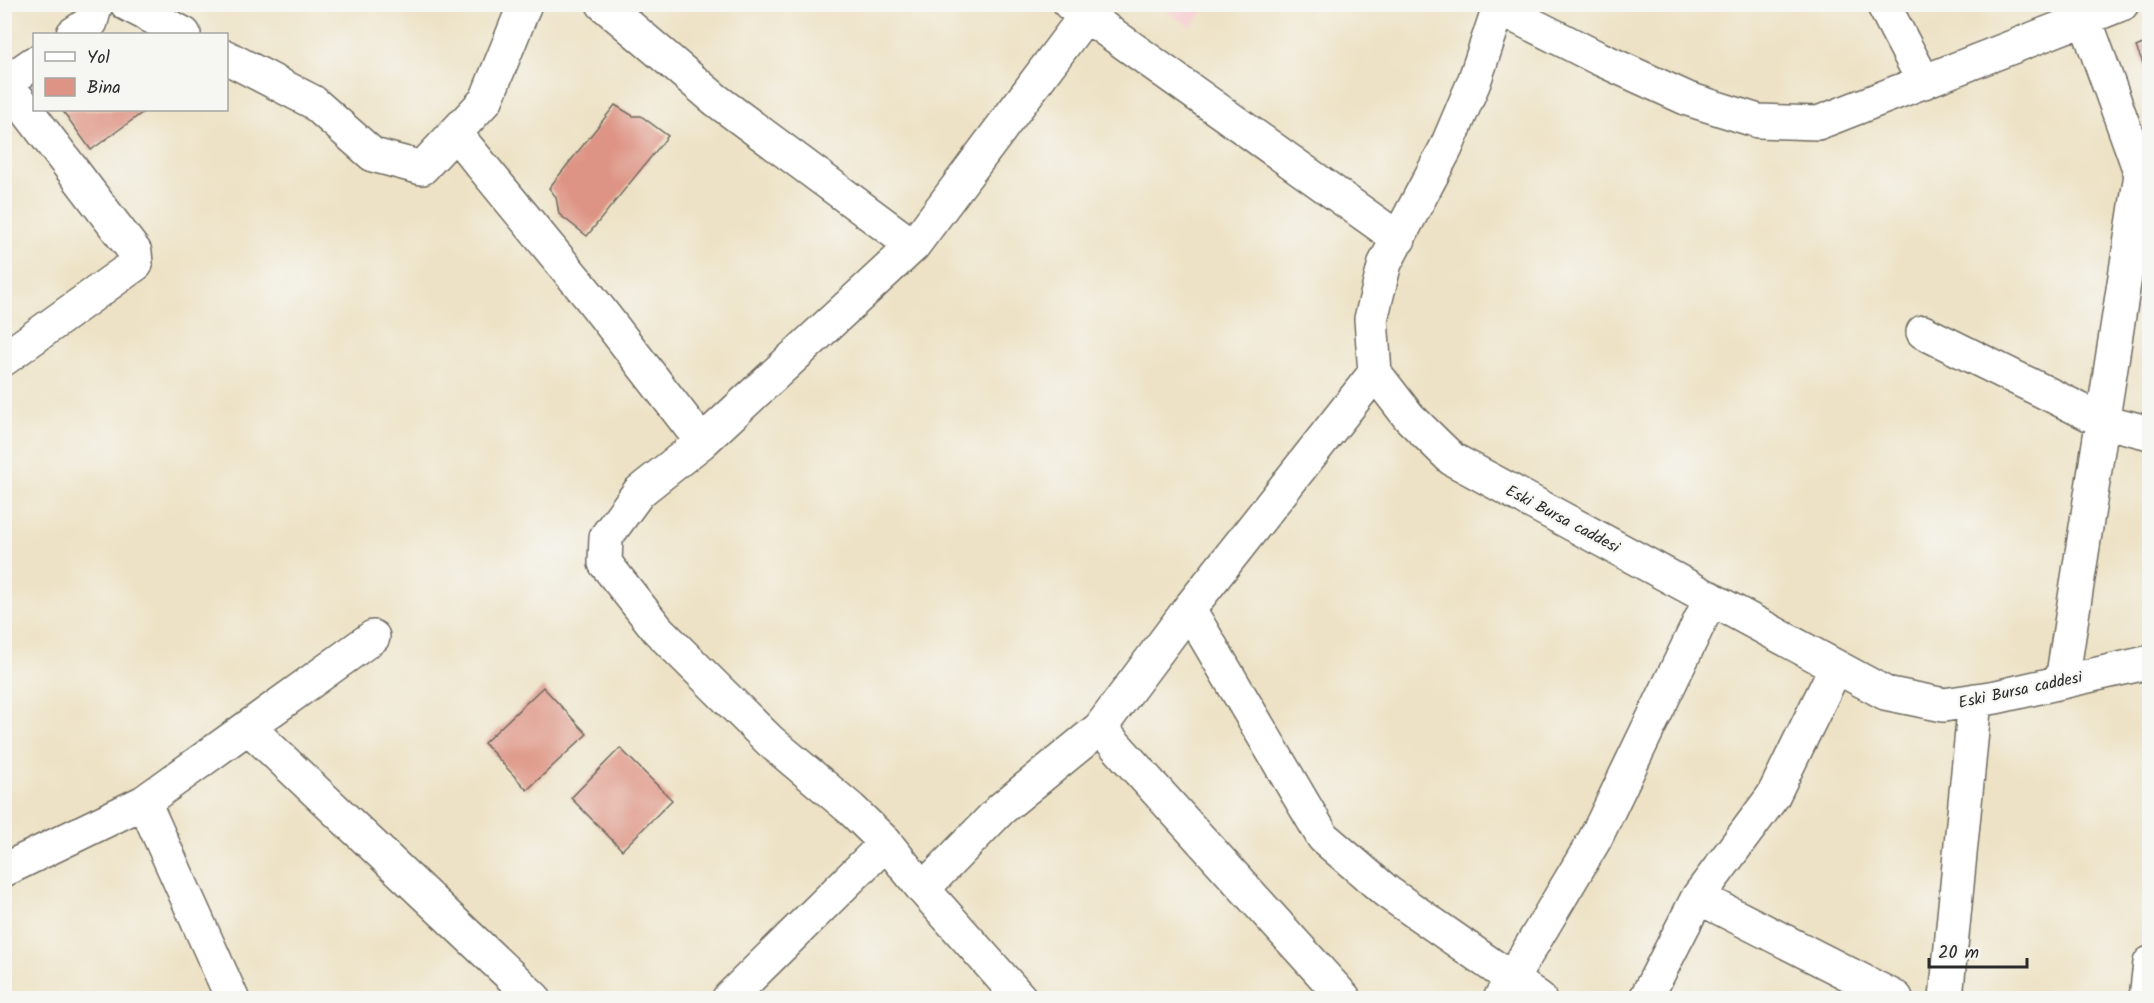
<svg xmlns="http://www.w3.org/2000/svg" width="2154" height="1003" font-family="Kalam,sans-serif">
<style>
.built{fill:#f7cfd1}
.building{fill:#de9484}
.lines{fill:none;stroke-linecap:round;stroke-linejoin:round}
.street-casing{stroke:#6f6b61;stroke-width:36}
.street{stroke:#fff;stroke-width:33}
.labels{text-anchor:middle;stroke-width:4.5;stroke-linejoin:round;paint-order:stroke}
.street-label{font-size:16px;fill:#2b2b2b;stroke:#f6f6f2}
</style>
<rect width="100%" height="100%" fill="#f6f6f2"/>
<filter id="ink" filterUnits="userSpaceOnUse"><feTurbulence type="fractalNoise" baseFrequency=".0167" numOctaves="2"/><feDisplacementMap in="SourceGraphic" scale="12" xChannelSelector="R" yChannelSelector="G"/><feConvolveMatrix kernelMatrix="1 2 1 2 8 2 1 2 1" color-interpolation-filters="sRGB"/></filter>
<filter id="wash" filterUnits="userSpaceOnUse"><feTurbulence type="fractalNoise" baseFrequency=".008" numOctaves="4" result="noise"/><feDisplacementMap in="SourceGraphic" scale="24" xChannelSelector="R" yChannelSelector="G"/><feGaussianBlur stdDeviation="1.35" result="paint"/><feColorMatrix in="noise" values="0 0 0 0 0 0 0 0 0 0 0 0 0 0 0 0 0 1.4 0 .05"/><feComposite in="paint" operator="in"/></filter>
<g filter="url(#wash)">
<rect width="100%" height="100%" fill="#ede2c5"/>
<!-- built -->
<path class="built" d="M 1157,5 L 1208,5 L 1191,27 Z"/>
<g id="blocks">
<!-- building -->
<path class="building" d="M 2150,41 L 2150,79 L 2136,47 Z
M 615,105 L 633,116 L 641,116 L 668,136 L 587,236 L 559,214 L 556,197 L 549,188 Z
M 62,110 L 146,110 L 91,150 Z
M 543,687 L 587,734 L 527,790 L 484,743 Z
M 620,748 L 672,800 L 622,850 L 571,798 Z"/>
</g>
</g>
<g filter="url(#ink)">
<use href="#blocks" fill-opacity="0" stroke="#6f6b61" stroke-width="1.5"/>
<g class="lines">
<!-- street casing -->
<g class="street-casing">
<path id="street" d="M 127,4 L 184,34
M 603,4 L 716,100 L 913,246
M 1070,4 L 1399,239
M 1500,4 L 1474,82 L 1446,148 L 1385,263 L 1371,319 L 1375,373 L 1409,417 L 1452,459 L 1885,693 L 1944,705 L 1996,697 L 2150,662
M 1883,4 L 1924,82
M 1499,8 L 1598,58 L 1688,99 L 1758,121 L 1818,123 L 2122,4
M 73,34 L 91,22 L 96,4
M 226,57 L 313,102 L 373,155 L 422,168 L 486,100 L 525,4
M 4,84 L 34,63
M 455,133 L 589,296 L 702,442
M 1923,332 L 2103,421 L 2150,433
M 4,359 L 136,264 L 135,252 L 6,83
M 1189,609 L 1323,837 L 1387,892 L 1539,998
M 2062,681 L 2141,174 L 2085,19
M 248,727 L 534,998
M 1100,728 L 1344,998
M 144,802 L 232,998
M 4,870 L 144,802 L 373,637
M 923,889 L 1001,809 L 1100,728 L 1189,609 L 1375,373
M 1698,897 L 1896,998
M 1501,997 L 1595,839 L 1711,598
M 729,998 L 886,843
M 1020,998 L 923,889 L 886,843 L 851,809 L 770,741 L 658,630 L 605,563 L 606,537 L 639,492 L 702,442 L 913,246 L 1086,15
M 1646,998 L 1698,897 L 1773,796 L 1836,667
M 1946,998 L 1975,700
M 2146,998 L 2150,963"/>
</g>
<!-- street -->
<use href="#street" class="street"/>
</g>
</g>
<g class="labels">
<!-- street labels -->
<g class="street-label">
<text transform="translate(1563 518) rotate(28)" y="6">Eski Bursa caddesi</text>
<text transform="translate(2020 689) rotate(-12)" y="6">Eski Bursa caddesi</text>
</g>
</g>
<!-- margin -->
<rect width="2154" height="1003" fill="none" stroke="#f6f6f2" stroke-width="24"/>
<!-- legend -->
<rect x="33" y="33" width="195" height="78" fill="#f6f6f2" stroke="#a5a5a2" stroke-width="1.5"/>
<rect x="45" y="52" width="30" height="9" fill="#ffffff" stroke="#a5a5a2" stroke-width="1.5"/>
<text x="87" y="63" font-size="18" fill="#2b2b2b">Yol</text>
<rect x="45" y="78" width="30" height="18" fill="#de9484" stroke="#a5a5a2" stroke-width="1.5"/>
<text x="87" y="93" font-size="18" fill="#2b2b2b">Bina</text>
<!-- scale -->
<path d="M1929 958v9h98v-9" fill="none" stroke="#2b2b2b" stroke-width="3"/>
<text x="1938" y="958" font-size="18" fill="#2b2b2b" stroke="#f6f6f2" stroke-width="4.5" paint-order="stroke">20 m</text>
</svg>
